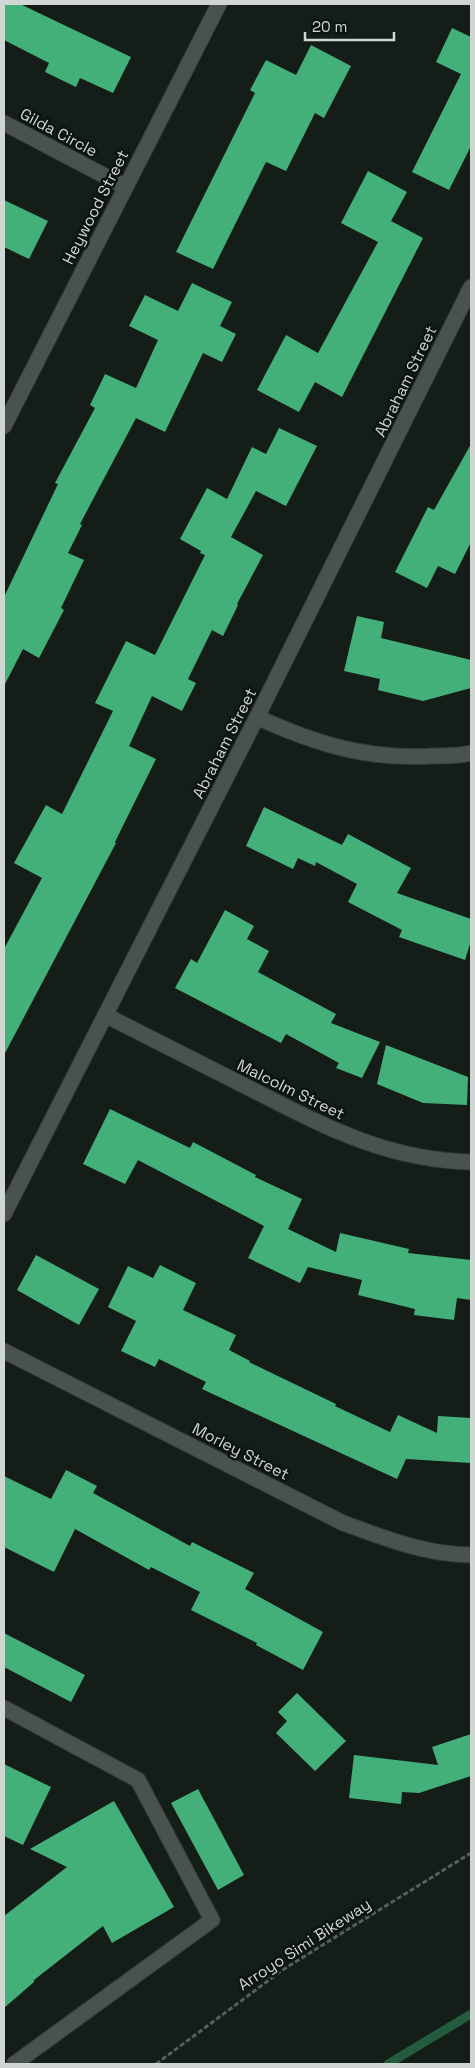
<svg xmlns="http://www.w3.org/2000/svg" width="475" height="2068" font-family="'Space Grotesk',sans-serif">
<style>
.lines{fill:none;stroke-linecap:round;stroke-linejoin:round}
.stream{stroke:#225b3e;stroke-width:9}
.building{fill:#43b079}
.service-casing{stroke:#343935;stroke-width:17}
.minor-casing{stroke:#343935;stroke-width:17}
.tertiary-casing{stroke:#343935;stroke-width:17}
.path{stroke:#575e59;stroke-width:3;stroke-dasharray:5 2.5;stroke-linecap:butt}
.service{stroke:#49524c;stroke-width:15}
.minor{stroke:#49524c;stroke-width:15}
.tertiary{stroke:#49524c;stroke-width:15}
.labels{text-anchor:middle;stroke-width:5;stroke-linejoin:round;paint-order:stroke}
.street-label{font-size:16px;fill:#d0d6d2;stroke:#0c1410}
</style>
<rect width="100%" height="100%" fill="#151d18"/>
<g class="lines">
<!-- stream -->
<path class="stream" d="M 388,2064 L 471,2014"/>
</g>
<!-- building -->
<path class="building" d="M 4,4 L 20,4 L 131,57 L 113,93 L 80,78 L 76,87 L 45,72 L 49,63 L 4,40 Z
M 452,28 L 471,37 L 471,146 L 449,190 L 412,172 L 461,74 L 436,62 Z
M 311,45 L 351,66 L 324,118 L 315,113 L 286,171 L 266,162 L 213,269 L 176,252 L 255,93 L 250,90 L 266,60 L 296,75 Z
M 368,171 L 407,192 L 391,221 L 423,238 L 342,397 L 315,382 L 299,412 L 257,390 L 286,335 L 318,353 L 378,242 L 341,223 Z
M 4,200 L 48,221 L 29,259 L 4,247 Z
M 192,283 L 232,302 L 220,326 L 236,334 L 222,362 L 203,353 L 165,432 L 136,418 L 80,524 L 82,525 L 68,553 L 84,560 L 61,608 L 64,610 L 39,658 L 23,649 L 4,686 L 4,597 L 58,484 L 55,483 L 95,408 L 90,405 L 105,374 L 136,388 L 158,340 L 129,326 L 145,295 L 178,311 Z
M 279,428 L 317,446 L 286,506 L 256,491 L 231,537 L 263,555 L 237,604 L 238,605 L 223,636 L 212,630 L 188,679 L 196,683 L 182,711 L 152,696 L 129,746 L 156,759 L 115,842 L 116,843 L 4,1055 L 4,949 L 42,878 L 14,863 L 46,805 L 62,814 L 113,711 L 95,703 L 126,641 L 155,655 L 205,555 L 200,553 L 201,551 L 180,539 L 207,488 L 227,499 L 252,447 L 266,454 Z
M 471,444 L 471,542 L 455,574 L 438,566 L 427,588 L 395,572 L 428,507 L 434,510 Z
M 357,616 L 384,622 L 381,638 L 471,660 L 471,688 L 423,701 L 378,690 L 380,679 L 344,671 Z
M 264,807 L 342,845 L 348,834 L 411,868 L 397,893 L 471,919 L 471,941 L 465,960 L 399,937 L 402,930 L 348,902 L 357,884 L 316,862 L 315,866 L 298,858 L 293,869 L 246,846 Z
M 225,910 L 254,926 L 247,939 L 269,951 L 258,972 L 336,1014 L 331,1023 L 380,1042 L 362,1078 L 336,1068 L 339,1063 L 286,1034 L 281,1043 L 175,988 L 191,959 L 197,963 Z
M 386,1045 L 468,1077 L 467,1105 L 423,1103 L 377,1084 Z
M 110,1109 L 190,1148 L 193,1142 L 256,1175 L 255,1177 L 302,1199 L 288,1229 L 336,1252 L 340,1233 L 409,1249 L 408,1253 L 471,1260 L 471,1300 L 457,1298 L 454,1320 L 414,1315 L 415,1309 L 358,1295 L 362,1280 L 308,1267 L 300,1283 L 248,1258 L 264,1226 L 138,1160 L 125,1184 L 83,1164 Z
M 36,1255 L 99,1289 L 79,1325 L 17,1290 Z
M 160,1265 L 196,1283 L 183,1310 L 236,1335 L 229,1350 L 250,1361 L 249,1362 L 336,1404 L 335,1406 L 390,1432 L 398,1415 L 437,1433 L 438,1416 L 471,1418 L 471,1463 L 406,1459 L 397,1479 L 202,1389 L 206,1382 L 159,1359 L 155,1367 L 121,1351 L 136,1321 L 108,1307 L 128,1266 L 153,1278 Z
M 66,1470 L 97,1486 L 93,1493 L 190,1546 L 192,1542 L 254,1573 L 245,1589 L 323,1632 L 303,1670 L 256,1645 L 257,1643 L 191,1610 L 200,1592 L 151,1567 L 149,1570 L 75,1529 L 54,1572 L 4,1547 L 4,1476 L 51,1499 Z
M 4,1633 L 85,1675 L 71,1702 L 4,1667 Z
M 297,1693 L 346,1741 L 315,1771 L 276,1733 L 287,1721 L 278,1712 Z
M 471,1734 L 471,1776 L 419,1793 L 402,1792 L 401,1804 L 349,1798 L 354,1755 L 438,1765 L 432,1747 Z
M 4,1764 L 51,1787 L 23,1845 L 4,1836 Z
M 198,1789 L 244,1875 L 218,1890 L 171,1803 Z
M 114,1801 L 174,1907 L 112,1943 L 103,1926 L 34,1980 L 34,1982 L 4,2008 L 4,1916 L 67,1867 L 30,1849 Z"/>
<g class="lines">
<!-- service casing -->
<g class="service-casing">
<path id="service" d="M 4,1708 L 138,1780 L 212,1920 L 14,2064"/>
</g>
<!-- minor casing -->
<g class="minor-casing">
<path id="minor" d="M 4,123 L 124,186
M 257,717 C 316,744 367,760 433,756 C 446,756 459,756 471,753
M 105,1015 C 152,1039 200,1063 247,1087 C 322,1125 385,1160 471,1162
M 4,1214 L 257,717 L 471,287
M 4,1351 L 343,1523 C 384,1538 427,1555 471,1555"/>
</g>
<!-- tertiary casing -->
<g class="tertiary-casing">
<path id="tertiary" d="M 4,426 L 219,4"/>
</g>
<!-- path -->
<path class="path" d="M 156,2064 L 284,1969 L 471,1853"/>
<!-- service -->
<use href="#service" class="service"/>
<!-- minor -->
<use href="#minor" class="minor"/>
<!-- tertiary -->
<use href="#tertiary" class="tertiary"/>
</g>
<g class="labels">
<!-- street labels -->
<g class="street-label">
<text transform="translate(59 132) rotate(28)" y="6">Gilda Circle</text>
<text transform="translate(95 207) rotate(-63)" y="6">Heywood Street</text>
<text transform="translate(405 381) rotate(-64)" y="6">Abraham Street</text>
<text transform="translate(224 743) rotate(-63)" y="6">Abraham Street</text>
<text transform="translate(291 1089) rotate(26)" y="6">Malcolm Street</text>
<text transform="translate(241 1451) rotate(27)" y="6">Morley Street</text>
<text transform="translate(304 1944) rotate(-33)" y="6">Arroyo Simi Bikeway</text>
</g>
</g>
<!-- border -->
<rect width="475" height="2068" fill="none" stroke="#d0d6d2" stroke-width="10"/>
<!-- scale -->
<path d="M305 32v8h89v-8" fill="none" stroke="#d0d6d2" stroke-width="2.5"/>
<text x="312" y="32" font-size="15" fill="#d0d6d2" stroke="#0c1410" stroke-width="4" paint-order="stroke">20 m</text>
</svg>
